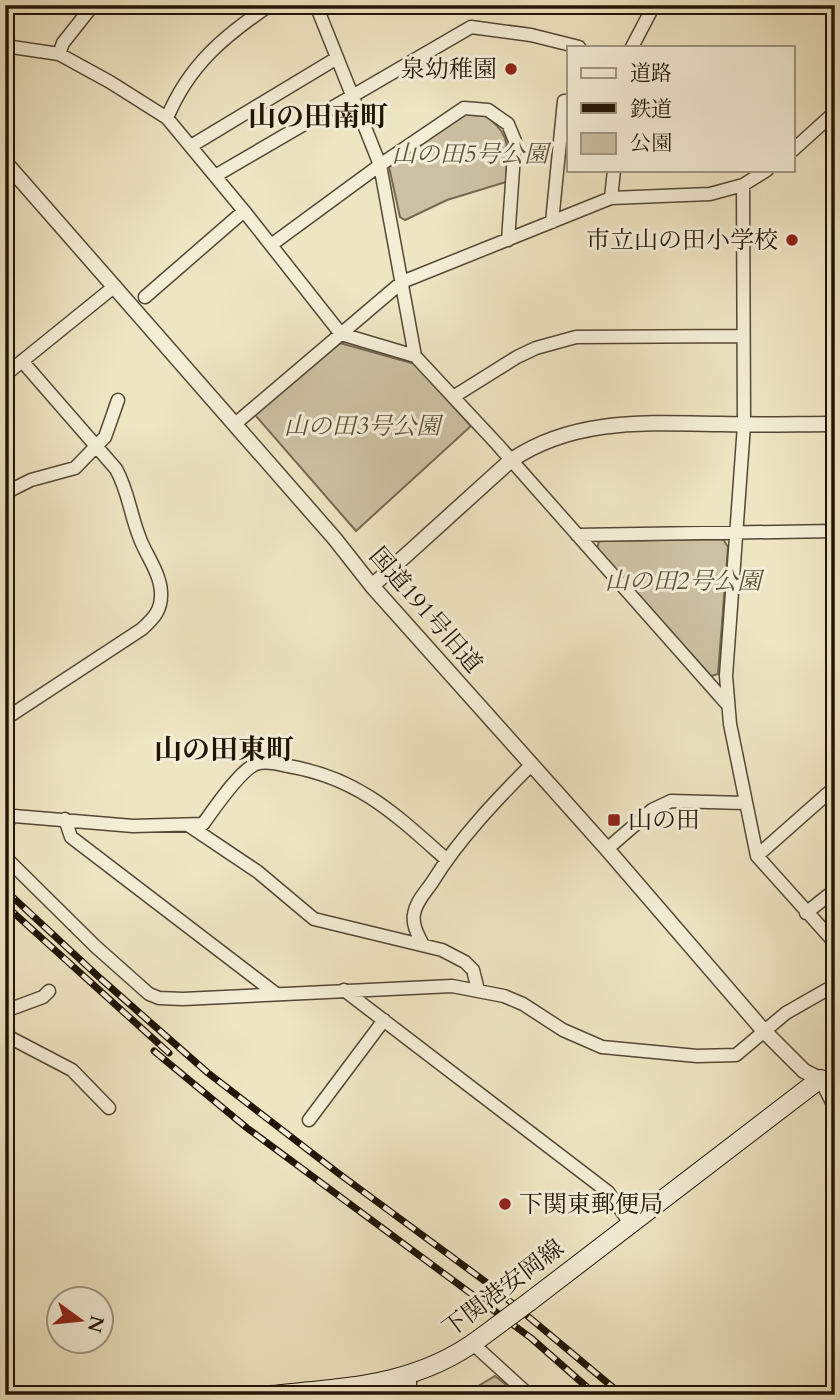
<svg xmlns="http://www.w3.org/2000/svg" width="840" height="1400" font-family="Cardo,'Noto Serif JP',serif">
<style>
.green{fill:#cbc1a2;stroke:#766a53;stroke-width:2}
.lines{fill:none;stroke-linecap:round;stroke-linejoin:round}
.minor-casing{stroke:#544834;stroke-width:15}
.tertiary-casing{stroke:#544834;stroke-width:17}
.secondary-casing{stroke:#211404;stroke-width:20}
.minor{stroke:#f4eed7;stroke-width:12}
.tertiary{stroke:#f4eed7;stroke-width:14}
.secondary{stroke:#f4eed7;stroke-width:18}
.rail-casing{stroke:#211404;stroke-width:7}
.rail{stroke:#f4eed7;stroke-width:4.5;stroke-dasharray:13;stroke-linecap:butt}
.secondary-bridge-casing{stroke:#211404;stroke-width:20;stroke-linecap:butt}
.secondary-bridge{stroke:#f4eed7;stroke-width:18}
.poi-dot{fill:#8f2418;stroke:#f4eed7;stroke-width:2.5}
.labels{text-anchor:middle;stroke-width:6;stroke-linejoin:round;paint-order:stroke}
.poi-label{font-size:24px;fill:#211404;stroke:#f4eed7;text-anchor:end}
.park-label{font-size:24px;font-style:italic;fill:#5c513b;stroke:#f4eed7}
.street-label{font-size:24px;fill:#211404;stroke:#f4eed7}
.quarter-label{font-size:28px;font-weight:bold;fill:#211404;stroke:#f4eed7}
</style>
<rect width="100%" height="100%" fill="#eee5c2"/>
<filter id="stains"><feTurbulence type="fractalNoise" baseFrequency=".00286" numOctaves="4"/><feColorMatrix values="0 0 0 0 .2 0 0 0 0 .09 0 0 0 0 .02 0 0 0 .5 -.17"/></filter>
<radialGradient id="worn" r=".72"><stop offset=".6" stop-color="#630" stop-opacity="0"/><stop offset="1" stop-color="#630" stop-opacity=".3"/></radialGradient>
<!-- green -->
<path class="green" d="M 481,113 C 514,134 507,148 506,182 L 447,200 L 405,220 L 400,217 L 389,167 L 463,114 Z
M 340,343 L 415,364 L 471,426 L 356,531 L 255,415 Z
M 723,539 L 728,547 L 718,674 L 711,676 L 597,549 L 599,541 Z
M 495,1376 L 519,1395 L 465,1395 L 465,1394 Z"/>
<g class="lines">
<!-- minor casing -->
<g class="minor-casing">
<path id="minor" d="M 316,5 L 380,165 L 415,356
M 826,5 L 835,12
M 5,46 L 59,54 L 110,82 L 167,118 L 244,211 L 341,334 L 415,356 L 497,444 L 727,704
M 632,47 L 654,5
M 59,54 L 63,43 L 93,5
M 167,118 C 189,65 224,36 270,5
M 191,146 L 337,58
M 793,150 L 835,112
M 215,176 L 471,27 L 531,35 L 579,47
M 743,185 L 744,425 L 726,676 L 730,724 L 757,856 L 835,943
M 611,198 L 614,170
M 552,222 L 564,101 L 569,101
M 271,245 L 380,165 L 464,108 L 488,110 L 508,124 L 515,141 L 508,240
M 145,297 L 244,211
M 5,375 L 115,286
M 453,397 L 517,357 L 536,348 L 576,337 L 743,336
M 235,424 L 402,282 L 611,198 L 710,194 L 743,185 L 767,170
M 5,493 L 31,480 L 75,468 L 105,437 L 118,400
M 577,535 L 835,531
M 5,719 L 142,629 C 154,618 162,610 161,592 C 160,572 145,554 139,536 C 130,513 128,490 116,469 L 22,361
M 65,819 L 71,837 L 275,993
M 188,825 L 258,872 L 314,919 L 442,950 L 465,962 L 473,970 L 478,990
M 5,836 L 9,818 L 14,816 L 133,826 L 203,824 C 214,809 240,770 256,764 C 266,760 278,764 288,766 C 359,778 395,814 447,860
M 607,849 L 652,810 L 671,801 L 745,803
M 757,856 L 835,787
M 5,857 L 95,946 L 149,994 L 159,998 L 183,999 L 452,986 L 504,996 L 523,1004 L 563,1030 L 602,1047 L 697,1056 L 736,1055 L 786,1013 L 835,985
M 806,913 L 835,890
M 423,945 C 418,935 412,925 414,914 C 416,901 426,892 433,881 C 459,839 497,799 532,764
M 344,990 L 608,1192 L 630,1223
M 5,1011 L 43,997 L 49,991
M 5,1035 L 72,1070 L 109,1108
M 820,1079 L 835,1108
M 309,1120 L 384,1020
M 473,1344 L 529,1395"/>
</g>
<!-- tertiary casing -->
<g class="tertiary-casing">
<path id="tertiary" d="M 5,162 L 335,539 L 372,586 L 607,849 L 763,1030 L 804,1071 L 820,1079
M 372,586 L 510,461 C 574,417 649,423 722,424 C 760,425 797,424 835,424
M 409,1395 L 409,1376"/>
</g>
<!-- secondary casing -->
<g class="secondary-casing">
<path id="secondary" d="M 529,1302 L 820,1079 L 835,1083
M 271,1395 C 347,1387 415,1386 479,1339"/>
</g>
<!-- minor -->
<use href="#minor" class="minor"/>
<!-- tertiary -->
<use href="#tertiary" class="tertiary"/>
<!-- secondary -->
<use href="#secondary" class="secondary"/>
<!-- rail casing -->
<g class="rail-casing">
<path id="rail" d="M 5,890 L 101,979 L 208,1073 L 338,1173 L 494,1288 L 622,1395
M 5,905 L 169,1053
M 154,1051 L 247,1128 L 531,1338 L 596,1395"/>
</g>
<!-- rail -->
<use href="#rail" class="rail"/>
<!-- secondary-bridge casing -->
<g class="secondary-bridge-casing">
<path id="secondary-bridge" d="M 479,1339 L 529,1302"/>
</g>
<!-- secondary-bridge -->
<use href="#secondary-bridge" class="secondary-bridge"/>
</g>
<!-- markers -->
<g class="poi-dot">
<circle cx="511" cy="69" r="7"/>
<circle cx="792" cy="240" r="7"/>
<rect x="607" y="813" width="14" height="14" rx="3.5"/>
<circle cx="505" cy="1204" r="7"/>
</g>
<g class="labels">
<!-- poi labels -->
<g class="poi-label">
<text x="497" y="77">泉幼稚園</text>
<text x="778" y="248">市立山の田小学校</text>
<text x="628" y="828" text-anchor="start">山の田</text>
<text x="519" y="1212" text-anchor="start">下関東郵便局</text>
</g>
<!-- park labels -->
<g class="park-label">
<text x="470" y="162">山の田5号公園</text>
<text x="362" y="434">山の田3号公園</text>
<text x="683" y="589">山の田2号公園</text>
</g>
<!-- street labels -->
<g class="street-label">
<text transform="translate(426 610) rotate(49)" y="8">国道191号旧道</text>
<text transform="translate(503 1288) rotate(-37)" y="8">下関港安岡線</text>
</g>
<!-- quarter labels -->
<g class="quarter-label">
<text x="318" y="126">山の田南町</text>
<text x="224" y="759">山の田東町</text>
</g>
</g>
<!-- margin -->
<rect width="840" height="1400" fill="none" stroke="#eee5c2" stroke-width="28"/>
<rect x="7" y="7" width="826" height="1386" fill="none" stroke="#211404" stroke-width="3.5"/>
<rect x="14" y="14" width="812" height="1372" fill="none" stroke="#211404" stroke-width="2"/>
<!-- legend -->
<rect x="567" y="46" width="228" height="126" fill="#f4eed7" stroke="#a09783" stroke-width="2"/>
<rect x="581" y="68" width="35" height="10" fill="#f4eed7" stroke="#a09783" stroke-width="2"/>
<text x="630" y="80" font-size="21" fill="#211404">道路</text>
<rect x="581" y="103" width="35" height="10" fill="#211404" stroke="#a09783" stroke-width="2"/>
<text x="630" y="116" font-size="21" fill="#211404">鉄道</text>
<rect x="581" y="133" width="35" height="21" fill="#cbc1a2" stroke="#a09783" stroke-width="2"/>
<text x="630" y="150" font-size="21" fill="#211404">公園</text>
<!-- north arrow -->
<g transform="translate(80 1320) rotate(105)"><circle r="33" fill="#f4eed7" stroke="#a09783" stroke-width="2"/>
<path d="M0-5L12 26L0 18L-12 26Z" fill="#8f2418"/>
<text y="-10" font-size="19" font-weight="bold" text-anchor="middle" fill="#211404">N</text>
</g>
<rect width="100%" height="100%" filter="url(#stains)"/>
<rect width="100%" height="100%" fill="url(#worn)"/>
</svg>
